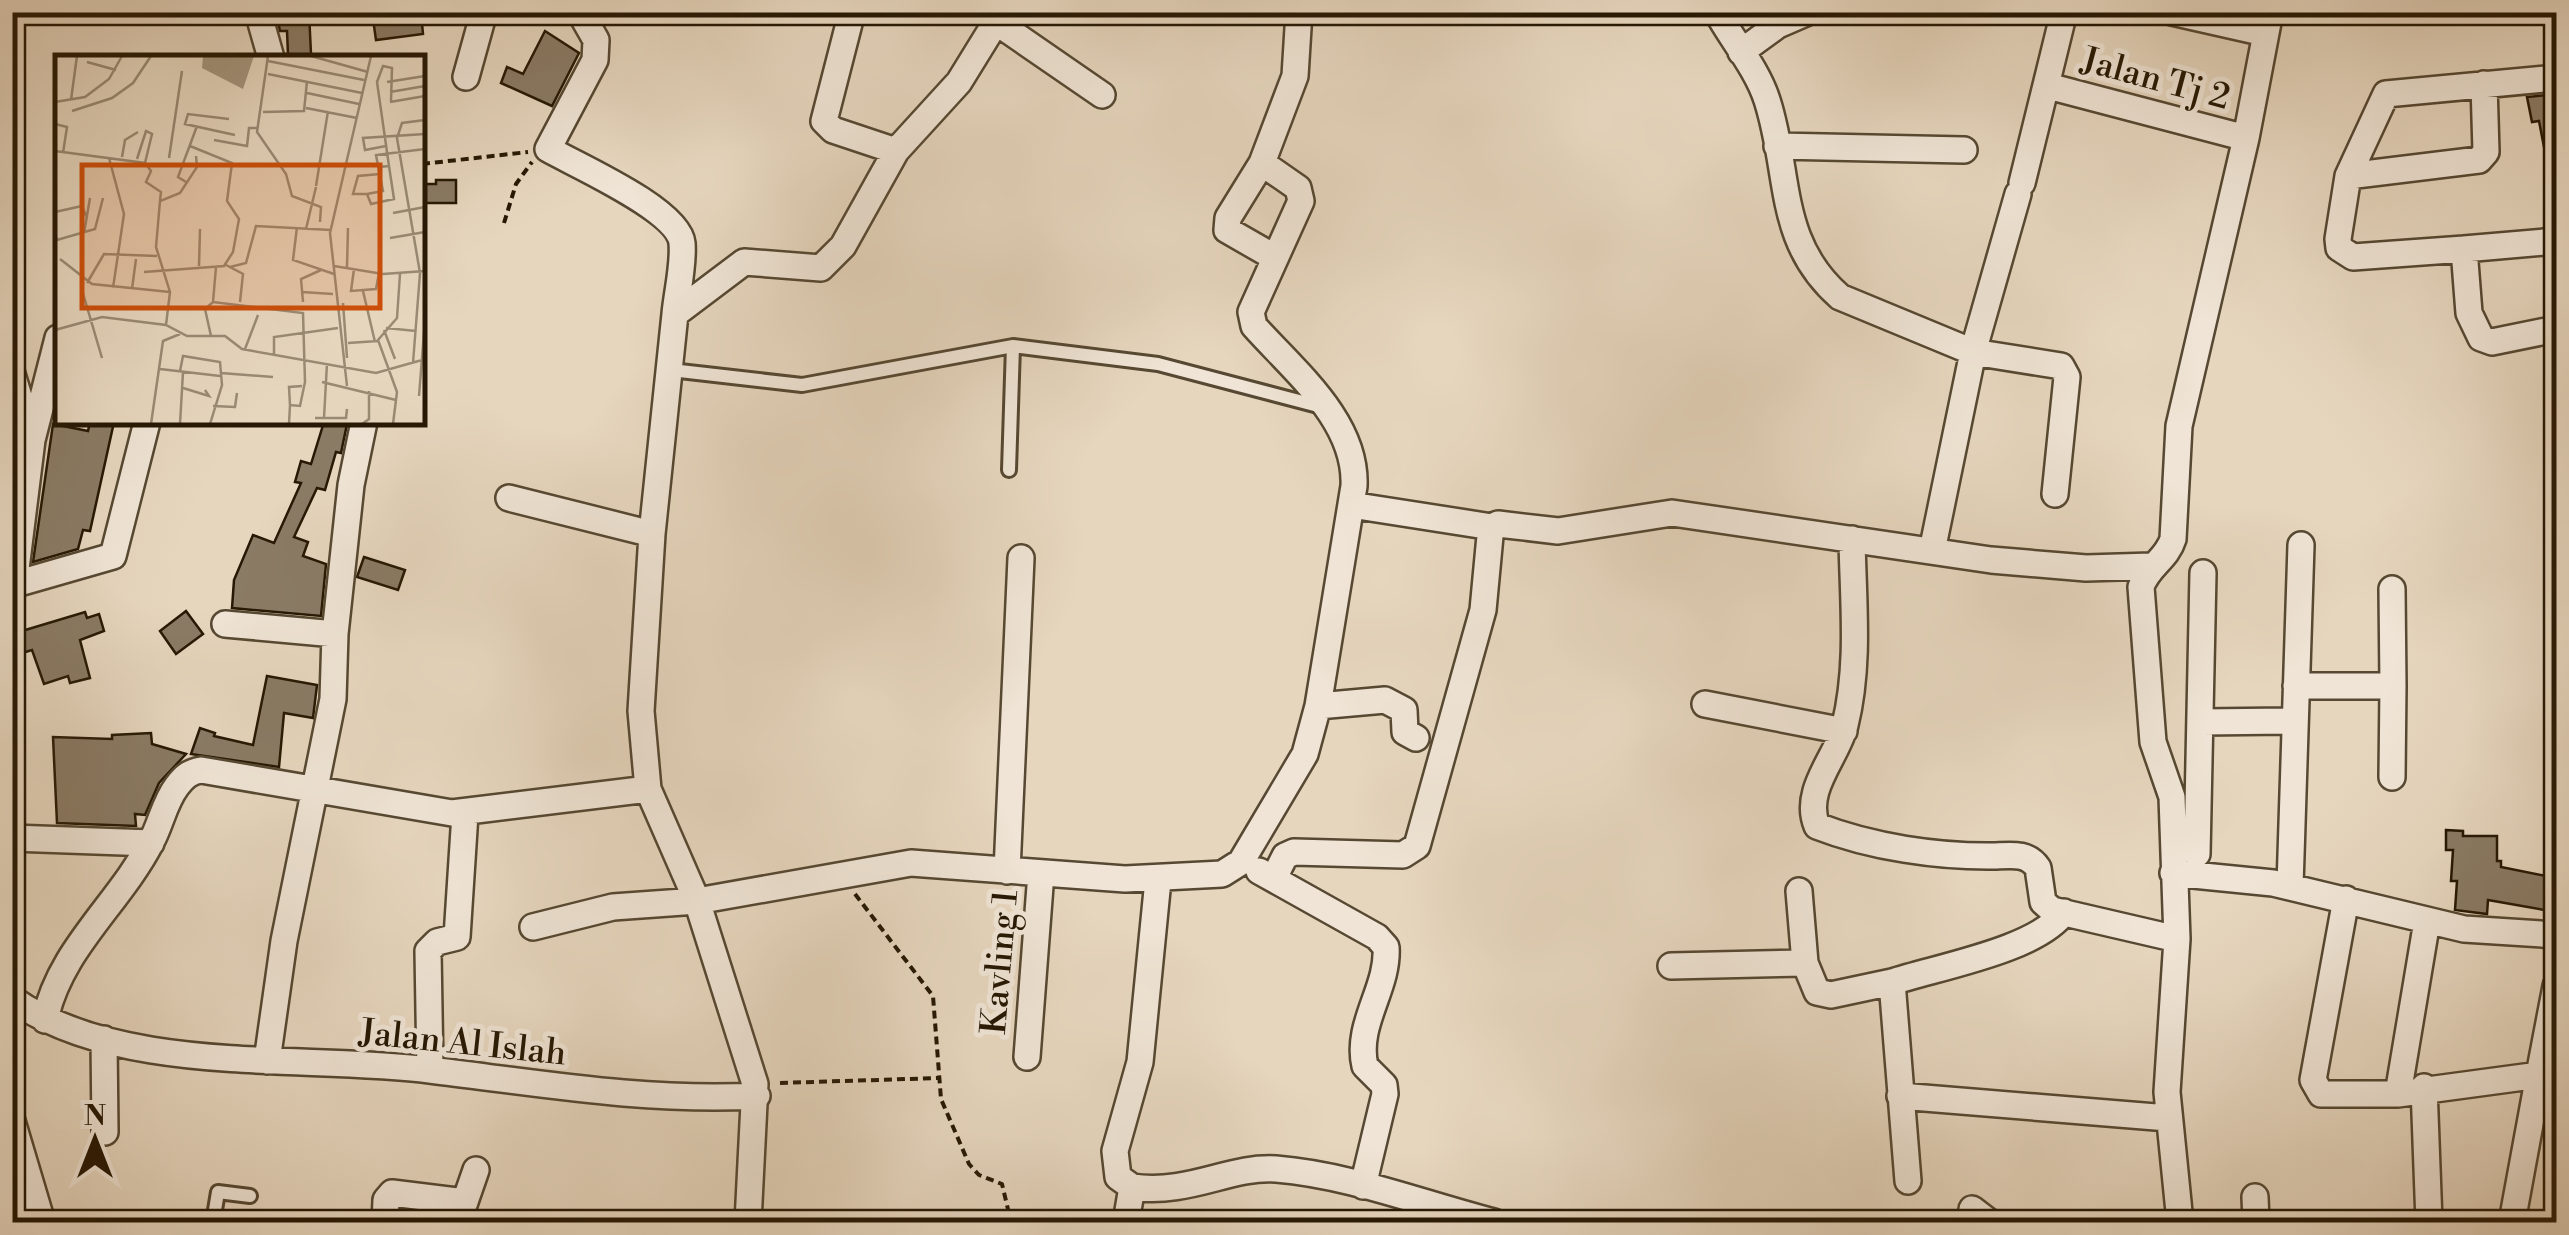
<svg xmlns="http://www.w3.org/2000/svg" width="2569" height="1235" font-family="'Libre Bodoni',serif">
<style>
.building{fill:#8a7b65;stroke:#261804;stroke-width:2.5}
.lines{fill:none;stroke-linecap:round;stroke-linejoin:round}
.lane-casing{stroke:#564832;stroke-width:18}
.street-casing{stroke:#564832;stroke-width:30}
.path{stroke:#261804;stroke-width:4;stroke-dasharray:8 5;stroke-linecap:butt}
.lane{stroke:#efe4d5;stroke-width:12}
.street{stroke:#efe4d5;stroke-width:25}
.labels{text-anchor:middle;stroke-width:10;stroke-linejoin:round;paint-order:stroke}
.street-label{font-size:35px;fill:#261804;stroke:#efe4d5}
.inset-road{fill:none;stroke:#998a74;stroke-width:2.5}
.view{fill:#cb4f0b;fill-opacity:0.15;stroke:#cb4f0b;stroke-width:5}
.inset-edge{fill:none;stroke:#261804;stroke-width:5}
</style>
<rect width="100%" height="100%" fill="#e6d6be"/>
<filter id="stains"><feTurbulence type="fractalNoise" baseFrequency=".002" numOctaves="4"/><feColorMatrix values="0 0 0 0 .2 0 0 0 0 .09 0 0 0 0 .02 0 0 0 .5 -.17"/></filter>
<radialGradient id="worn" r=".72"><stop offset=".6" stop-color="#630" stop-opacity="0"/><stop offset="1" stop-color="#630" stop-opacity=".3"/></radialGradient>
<!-- building -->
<path class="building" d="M 276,12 L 309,12 L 311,54 L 288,55 L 287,31 L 280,31 Z
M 372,12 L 421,12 L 423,34 L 376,40 Z
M 545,31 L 579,53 L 552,106 L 501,83 L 507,67 L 523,74 Z
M 2556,94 L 2556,167 L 2548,168 L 2539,121 L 2532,122 L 2527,97 Z
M 436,180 L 456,180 L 456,203 L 422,203 L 422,184 L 436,184 Z
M 90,422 L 114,422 L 90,531 L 83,530 L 78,549 L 33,562 L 53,424 L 88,431 Z
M 324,422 L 347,424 L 341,453 L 336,452 L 325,490 L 317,488 L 294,537 L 308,542 L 303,556 L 326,564 L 321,616 L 232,608 L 234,580 L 253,535 L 274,543 L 301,483 L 295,482 L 301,461 L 311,464 Z
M 364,557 L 405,570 L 398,590 L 357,577 Z
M 186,611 L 203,634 L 176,654 L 160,631 Z
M 85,612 L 87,618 L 99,614 L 104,631 L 80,640 L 90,678 L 70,683 L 68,676 L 44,684 L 32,650 L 12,656 L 12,634 Z
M 267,676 L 317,685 L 313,718 L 284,713 L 279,767 L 191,754 L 200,728 L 215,733 L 214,736 L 253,745 Z
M 151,733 L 152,744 L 186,754 L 159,783 L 145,815 L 135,814 L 136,826 L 57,823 L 53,737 L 112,739 L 112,735 Z
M 2446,830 L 2463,831 L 2463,836 L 2497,836 L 2497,861 L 2501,861 L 2501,867 L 2556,878 L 2556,912 L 2488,900 L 2487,914 L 2455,910 L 2457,881 L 2451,881 L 2453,850 L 2446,850 Z"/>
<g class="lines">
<!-- lane casing -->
<g class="lane-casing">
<path id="lane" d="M 671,370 L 802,385 L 1013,346 L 1158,364 L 1322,407
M 1009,470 L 1013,346
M 213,1222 L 218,1192 L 250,1196"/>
</g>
<!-- street casing -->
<g class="street-casing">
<path id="street" d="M 258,12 L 271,58
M 580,12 L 596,40 L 595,60 L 548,149 C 576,165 679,210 682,243 C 684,265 677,292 675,314
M 852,12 L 824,121 L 833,130 L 896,151
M 1717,12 C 1733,41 1757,69 1767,100 C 1791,174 1776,241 1840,297 L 1973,352 L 2061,366 L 2067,377 L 2055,494
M 2172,12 L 2265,33
M 2556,12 L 2556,13
M 996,22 L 1102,95
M 1741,52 L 1778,25 L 1808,12
M 466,77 L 484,12
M 2556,78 L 2386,94 L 2348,176 L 2338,239 L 2339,248 L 2353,257 L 2464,249 L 2469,313 L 2481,338 L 2492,342 L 2556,329
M 2048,86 L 2246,138
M 1777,146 L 1964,150
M 1262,163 L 1228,218 L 1227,230 L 1274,257
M 2348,176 L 2479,160 L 2486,152 L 2484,84
M 2022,183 L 2064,12
M 2464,249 L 2556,241
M 12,374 L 32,440
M 509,498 L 652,534
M 1351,505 L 1492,527
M 1852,539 C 1853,601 1860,664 1845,725 C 1838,756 1802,790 1817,826 C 1871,847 1938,857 1996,856 C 2013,855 2028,853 2038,868 L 2043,902 L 2052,910 L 2177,939
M 1932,551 L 1973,352 L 2018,194
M 12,585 L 113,556 L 147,422
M 14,585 L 32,440 L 58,338
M 225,624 L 335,634
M 2296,686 L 2393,686 L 2392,589
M 1705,704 L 1844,731
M 1318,706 L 1385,700 L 1404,710 L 1405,732 L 1416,738
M 2202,722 L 2295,721
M 2392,777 L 2393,686
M 12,838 L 151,843
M 2197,854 L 2203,573
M 1007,871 L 1021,558
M 1259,871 L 1377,937 L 1386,947 C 1389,988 1355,1024 1365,1066 L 1384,1085 L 1385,1094 L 1363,1186
M 2173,873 L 2273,883 L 2464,929 L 2556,935
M 1274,878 L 1285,856 L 1294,852 L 1403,855 L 1417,846 L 1483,610 L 1490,536 L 1492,527 L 1498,524 L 1558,531 L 1672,513 L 1991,560 L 2086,568 L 2152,566
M 2290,886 L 2301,545
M 1799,891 L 1805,963 L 1817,992 L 1831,995 L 1892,982
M 2346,899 L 2313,1080 L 2321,1094 L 2398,1094 L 2539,1075 L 2556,986
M 533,927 L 613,907 L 697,901 L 911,863 L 1125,879 L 1222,874 L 1241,862 L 1305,754 L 1318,706 L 1354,486 C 1357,421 1294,371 1254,326 L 1251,312 L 1301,201 L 1298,188 L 1262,163 L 1295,76 L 1299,12
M 1671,966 L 1805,963
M 12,999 C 120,1076 303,1054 430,1070 C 538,1083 647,1102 757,1096
M 45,1020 C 59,950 119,904 151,842 C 161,824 164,803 177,786 C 184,777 189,772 201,770 L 452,813 L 648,789
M 104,1039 L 105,1132
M 1027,1057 L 1041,873
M 267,1061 L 284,941 L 333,699 L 335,634 L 351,485 L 364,422
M 430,1070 L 428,951 L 437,942 L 457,937 L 465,814
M 2424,1087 L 2429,1222
M 2398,1094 L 2427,921
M 1900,1096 L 2168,1118
M 12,1121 L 42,1222
M 1908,1181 L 1892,982 C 1938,967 2037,950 2064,912
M 1132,1187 L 1118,1177 L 1115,1151 L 1140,1062 L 1158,880
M 2255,1197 L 2256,1222
M 1972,1209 L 1989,1222
M 385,1222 L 386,1200 L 392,1193 L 465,1202
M 458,1222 L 476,1170
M 748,1222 L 755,1084 L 697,901 L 648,789 L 641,711 L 652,534 L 675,314 L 744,262 L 821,268 L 843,246 L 896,151 L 959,82 L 996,22 L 997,12
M 1126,1222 L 1132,1187 C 1190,1195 1229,1166 1276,1169 C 1350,1175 1423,1204 1494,1222
M 2180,1222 L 2167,1092 L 2177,939 L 2172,797 L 2153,742 L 2141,587 C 2147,567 2167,559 2173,539 L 2179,426 L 2246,138 L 2270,12
M 2512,1222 L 2539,1075"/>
</g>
<!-- path -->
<path class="path" d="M 422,164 L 528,152
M 504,223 L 516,184 L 532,162
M 855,894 L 933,996 L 941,1099 L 969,1164 L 979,1175 L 1002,1184 L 1011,1222
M 780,1083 L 939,1078"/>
<!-- lane -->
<use href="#lane" class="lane"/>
<!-- street -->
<use href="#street" class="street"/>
</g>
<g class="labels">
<!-- street labels -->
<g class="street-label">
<text transform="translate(2156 78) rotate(15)" y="12">Jalan Tj 2</text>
<text transform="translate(999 962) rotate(-85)" y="12">Kavling 1</text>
<text transform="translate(463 1042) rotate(6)" y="12">Jalan Al Islah</text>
</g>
</g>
<!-- overview -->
<g transform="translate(55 55)">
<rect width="370" height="370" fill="#e6d6be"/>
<path d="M 148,1 L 199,1 L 188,34 L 147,13 Z" fill="#a5957f"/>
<path class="inset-road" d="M 213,1 L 202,77 L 231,119 L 237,141 L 266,152 L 265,167M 256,1 L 313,17M 213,6 L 309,25M 32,7 L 61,15M 213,19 L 307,38M 332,27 L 370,21M 335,37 L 370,31M 252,38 L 304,49M 16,45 L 22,1M 0,47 L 30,42 L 54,24 L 67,1M 335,47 L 370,41M 251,53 L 302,63M 17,56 L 57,43 L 78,28 L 96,1M 208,57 L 249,56 L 252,26M 174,64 L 133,59 L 130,69 L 180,80M 0,69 L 12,72 L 8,98M 159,85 L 192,91 L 194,73 L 202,73M 331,91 L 310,95 L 308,83 L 370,79M 0,96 L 90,108 L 96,116 L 91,127 L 106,137 L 105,146M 67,102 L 70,85 L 83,77M 54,103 L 69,159 L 58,233M 114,103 L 127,16M 82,104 L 91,76 L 97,79 L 90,108M 323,112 L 334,111 L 322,27 L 328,11 L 337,13 L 336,46M 325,119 L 303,121 L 298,139 L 312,139 L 316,149 L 339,144 L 334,111M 131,127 L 123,122 L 142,71M 261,131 L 273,56M 312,139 L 328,136 L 321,100 L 370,94M 0,157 L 27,151 L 31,161M 338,158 L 370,152M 242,172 L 238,205 L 279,219M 251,174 L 261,132M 29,178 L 35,143M 0,179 L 2,185 L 40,174 L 48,143M 335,183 L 370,177M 5,204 L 37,229 L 115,237M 171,210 L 188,219 L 185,247M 144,211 L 145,174M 279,211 L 328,219 L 370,216M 175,212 L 191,208 L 201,171 L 276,175M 292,212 L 293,173M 299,214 L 296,236 L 321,234 L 324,218M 89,217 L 169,211 L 178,197 L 184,164 L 172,146 L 177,108 L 135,91M 32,228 L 49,199 L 102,201M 77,234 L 81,204M 27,235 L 47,303M 308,236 L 320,287M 247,237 L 278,239M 158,247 L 161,212M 248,247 L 246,224 L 266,215M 288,248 L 292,303M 111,270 L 115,237 L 101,192 L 105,146 L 125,138 L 142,112 L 141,101M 331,273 L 361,276M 0,275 L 47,262 L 111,270 L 132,281 L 170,281 L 187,294 L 321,318 L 367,305M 329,275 L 340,304M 156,281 L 150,254 L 158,247 L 248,258 L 250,327 L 245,351 L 235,350 L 234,369M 293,288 L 323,286M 190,294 L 203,260M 219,299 L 219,282 L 283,273M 358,308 L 365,218 L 342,83 L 347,68 L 370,65M 105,314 L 165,321M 125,316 L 128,301 L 165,307 L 167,330 L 155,369M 166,318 L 218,322M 267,327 L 341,345M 292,331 L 275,178 L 316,1M 128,333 L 154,341 L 150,335M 364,341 L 370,265M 235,350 L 234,332 L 247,331M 158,351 L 180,352 L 182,338M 260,363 L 291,363 L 292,354M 269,363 L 272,308M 96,369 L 108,286 L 125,279M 125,369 L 128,317M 307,369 L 314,364 L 314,336M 338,369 L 342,337 L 323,285 L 342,263 L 345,219"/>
<path class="view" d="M 27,110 L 325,110 L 325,253 L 27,253 Z"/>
<rect width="370" height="370" class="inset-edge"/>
</g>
<!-- margin -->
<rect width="2569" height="1235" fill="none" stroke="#e6d6be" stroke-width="50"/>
<rect x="15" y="15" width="2539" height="1205" fill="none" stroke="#261804" stroke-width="5"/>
<rect x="25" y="25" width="2519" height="1185" fill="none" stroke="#261804" stroke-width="2.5"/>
<!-- north arrow -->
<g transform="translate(95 1140)" stroke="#efe4d5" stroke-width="8" paint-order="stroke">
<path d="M0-8L18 38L0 25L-18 38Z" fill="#261804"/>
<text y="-15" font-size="28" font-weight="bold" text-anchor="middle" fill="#261804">N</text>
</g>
<rect width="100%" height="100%" filter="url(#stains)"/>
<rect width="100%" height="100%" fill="url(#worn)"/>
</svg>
